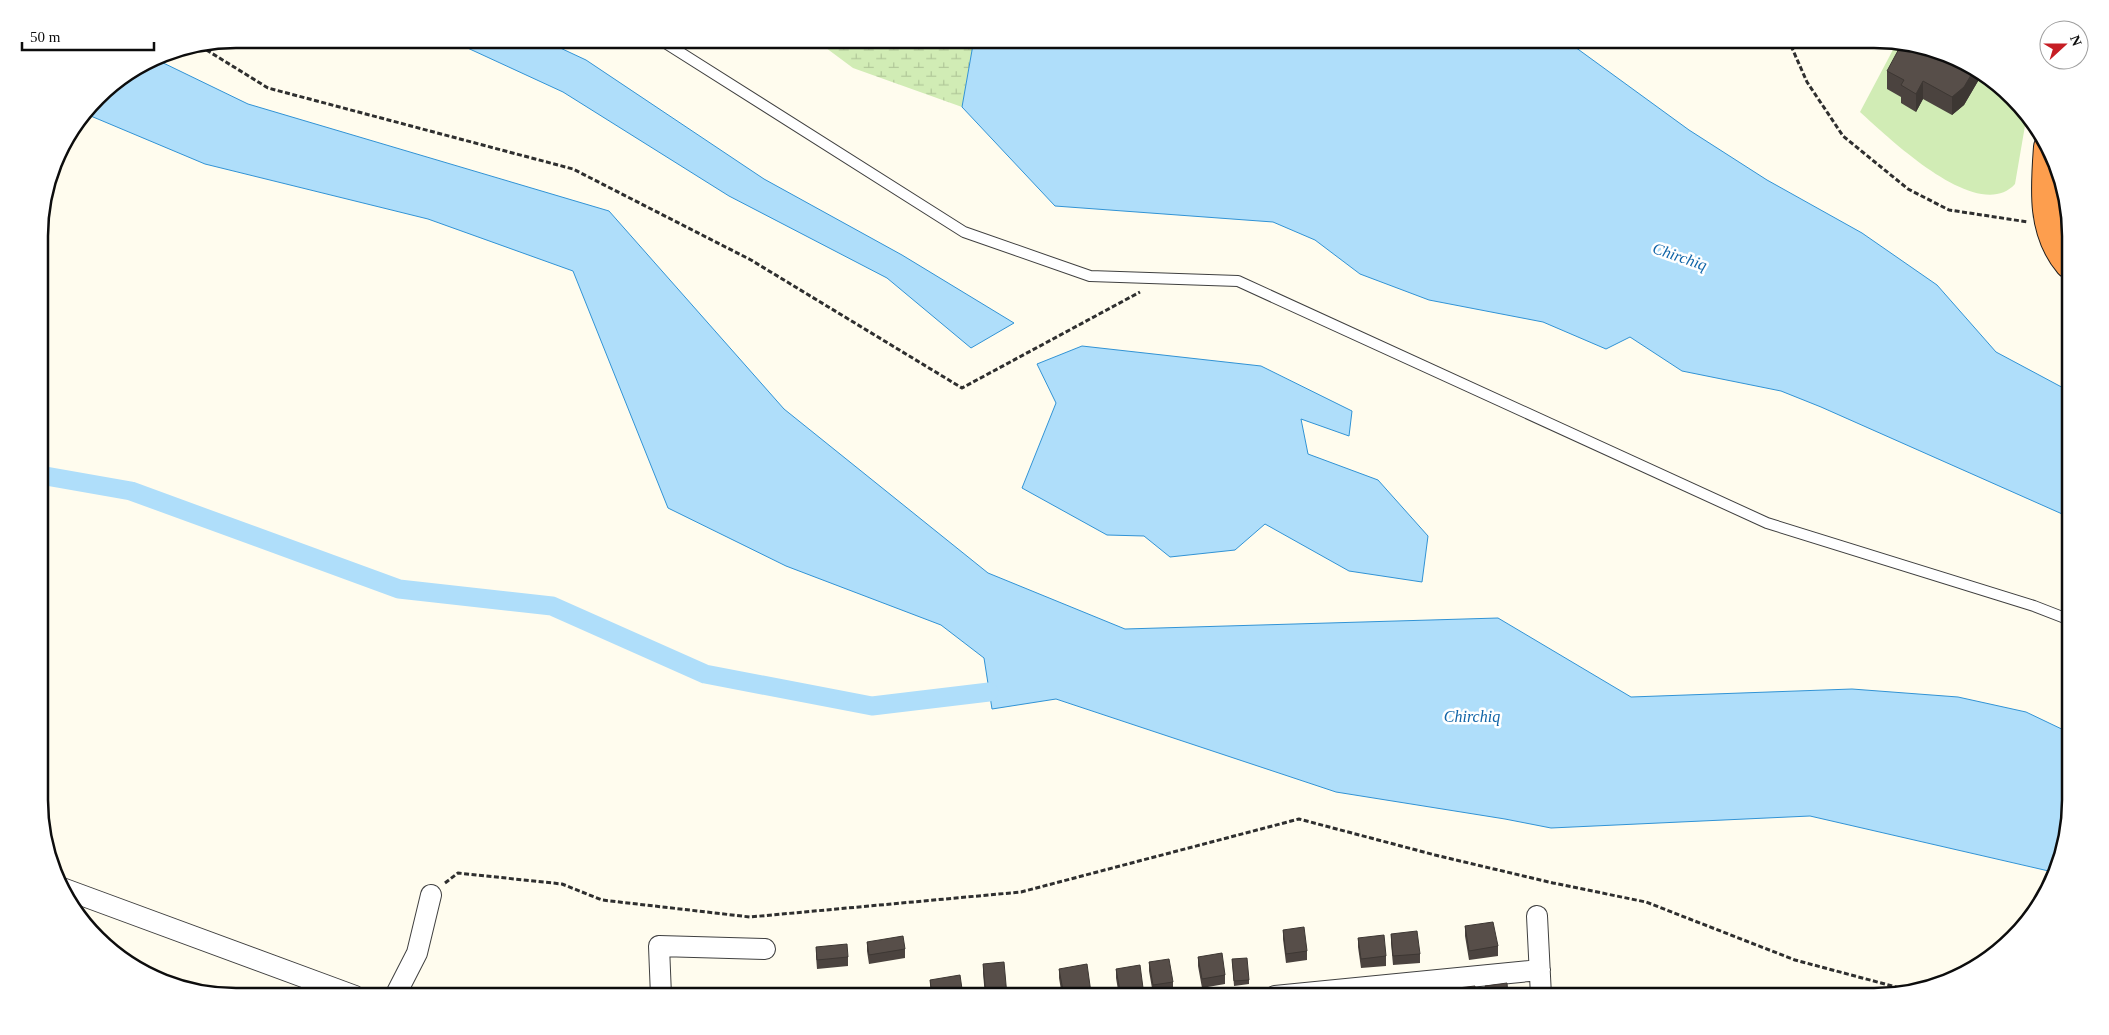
<svg xmlns="http://www.w3.org/2000/svg" width="2109" height="1035" font-family="Georgia,serif">
<style>
.grass{fill:#d1ecb5}
.wetland{fill:url(#wetland-marsh)}
.water{fill:#afdefa;stroke:#3193d5}
.lines{fill:none;stroke-linecap:round;stroke-linejoin:round}
.canal{stroke:#afdefa;stroke-width:19}
.lane-casing{stroke:#404040;stroke-width:12}
.street-casing{stroke:#404040;stroke-width:22}
.highway-casing{stroke:#1e1e1e;stroke-width:30}
.path{stroke:#2f2f2f;stroke-width:3;stroke-dasharray:5 2.5;stroke-linecap:butt}
.lane{stroke:#fff;stroke-width:10}
.street{stroke:#fff;stroke-width:20}
.highway{stroke:#fd9e4e;stroke-width:28}
.wall{fill:#4b433f}
.shaded-wall{fill:#3d3733}
.building{fill:#574e49;stroke:#3d3733}
.labels{text-anchor:middle;stroke-width:5;stroke-linejoin:round;paint-order:stroke}
.water-label{font-size:16px;font-style:italic;fill:#0f64a7;stroke:#fff}
.rim{fill:none;stroke:#0d0d0d;stroke-width:2.5}
</style>
<defs>
<pattern id="wetland-marsh" width="20" height="14" patternUnits="userSpaceOnUse" patternTransform="scale(1.25)"><rect width="20" height="14" fill="#d1ecb5"/><path d="M1 5h8M5 5V1M11 12h8M15 12V8" fill="none" stroke="#b2c99a"/></pattern>
</defs>
<rect width="100%" height="100%" fill="#fffcee"/>
<!-- grass -->
<path class="grass" d="M 1896,44 L 1960,59 L 2027,114 L 2015,184 C 1978,225 1888,137 1860,112 Z"/>
<!-- wetland -->
<path class="wetland" d="M 814,39 L 974,39 L 962,107 L 853,68 Z"/>
<!-- water -->
<path class="water" d="M 448,39 L 541,39 L 586,60 L 764,179 L 902,255 L 1014,323 L 971,348 L 887,278 L 729,196 L 563,92 Z
M 974,39 L 1564,39 L 1689,130 L 1767,180 L 1862,233 L 1937,285 L 1996,352 L 2069,391 L 2069,517 L 1821,407 L 1781,391 L 1682,371 L 1630,337 L 1606,349 L 1543,322 L 1429,300 L 1360,274 L 1315,240 L 1273,222 L 1055,206 L 962,107 Z
M 153,58 L 248,104 L 609,211 L 784,409 L 988,573 L 1125,629 L 1498,618 L 1631,697 L 1852,689 L 1958,697 L 2026,712 L 2070,733 L 2070,800 L 2053,872 L 1810,816 L 1551,828 L 1505,819 L 1336,792 L 1056,699 L 992,709 L 984,658 L 941,625 L 786,566 L 668,508 L 573,271 L 428,219 L 205,164 L 86,114 L 106,88 Z
M 1082,346 L 1261,366 L 1352,411 L 1349,436 L 1301,419 L 1308,454 L 1378,480 L 1428,536 L 1422,582 L 1349,571 L 1265,524 L 1235,550 L 1170,557 L 1144,536 L 1107,535 L 1022,488 L 1056,403 L 1037,364 Z"/>
<g class="lines">
<!-- canal -->
<path class="canal" d="M 40,475 L 131,491 L 399,589 L 552,606 L 705,674 L 872,706 L 989,692"/>
<!-- lane casing -->
<g class="lane-casing">
<path id="lane" d="M 659,39 L 964,232 L 1090,276 L 1238,281 L 1767,523 L 2034,606 L 2070,620"/>
</g>
<!-- street casing -->
<g class="street-casing">
<path id="street" d="M 62,888 L 355,996
M 1537,916 L 1541,996
M 395,996 L 417,953 L 431,895
M 661,996 L 659,946 L 765,949
M 1275,996 L 1540,970"/>
</g>
<!-- highway casing -->
<g class="highway-casing">
<path id="highway" d="M 2048,147 C 2045,188 2041,231 2069,264"/>
</g>
<!-- path -->
<path class="path" d="M 1788,39 L 1807,82 L 1843,136 L 1908,189 L 1949,210 L 2028,222
M 200,46 L 268,88 L 573,169 L 751,260 L 962,388 L 1140,292
M 445,883 L 458,873 L 562,884 L 602,900 L 750,917 L 1021,892 L 1299,819 L 1435,855 L 1553,883 L 1646,902 L 1795,960 L 1911,991"/>
<!-- lane -->
<use href="#lane" class="lane"/>
<!-- street -->
<use href="#street" class="street"/>
<!-- highway -->
<use href="#highway" class="highway"/>
</g>
<!-- wall -->
<path class="wall" d="M 1960,59 L 1981,76 L 1964,105 L 1952,115 L 1923,99 L 1916,112 L 1901,103 L 1901,97 L 1887,89 L 1887,71 Z
M 1465,926 L 1498,946 L 1498,956 L 1469,960 L 1465,936 Z
M 1283,930 L 1307,951 L 1307,960 L 1286,963 L 1283,939 Z
M 1391,934 L 1420,954 L 1420,963 L 1393,965 L 1391,943 Z
M 1358,938 L 1386,956 L 1386,966 L 1361,968 L 1358,947 Z
M 867,942 L 905,949 L 905,958 L 869,964 L 867,951 Z
M 816,947 L 848,957 L 848,966 L 817,969 L 816,956 Z
M 1198,957 L 1225,975 L 1225,984 L 1202,988 L 1198,966 Z
M 1232,959 L 1249,980 L 1249,984 L 1234,986 Z
M 1149,962 L 1173,982 L 1173,991 L 1153,994 L 1149,971 Z
M 983,964 L 1007,996 L 985,996 L 983,973 Z
M 1059,969 L 1091,993 L 1091,996 L 1062,996 L 1059,978 Z
M 1116,969 L 1143,988 L 1143,996 L 1119,996 L 1116,978 Z
M 930,980 L 963,996 L 931,996 Z"/>
<!-- shaded-wall -->
<path class="shaded-wall" d="M 1974,70 L 1981,76 L 1964,105 L 1952,115 L 1952,97 Z
M 1923,81 L 1923,99 L 1916,112 L 1916,94 Z"/>
<!-- building -->
<path class="building" d="M 1901,45 L 1960,59 L 1974,70 L 1964,87 L 1952,97 L 1923,81 L 1916,94 L 1901,85 L 1904,80 L 1887,71 Z
M 1493,922 L 1498,946 L 1469,951 L 1465,926 Z
M 1304,927 L 1307,951 L 1286,954 L 1283,930 Z
M 1417,931 L 1420,954 L 1393,956 L 1391,934 Z
M 1384,935 L 1386,956 L 1361,959 L 1358,938 Z
M 903,936 L 905,949 L 869,955 L 867,942 Z
M 847,944 L 848,957 L 817,960 L 816,947 Z
M 1222,953 L 1225,975 L 1202,979 L 1198,957 Z
M 1247,958 L 1249,980 L 1234,981 L 1232,959 Z
M 1169,959 L 1173,982 L 1153,985 L 1149,962 Z
M 1004,962 L 1007,996 L 986,996 L 983,964 Z
M 1087,964 L 1091,993 L 1069,996 L 1064,996 L 1059,969 Z
M 1140,965 L 1143,988 L 1120,991 L 1116,969 Z
M 960,975 L 963,996 L 932,996 L 930,980 Z
M 1507,983 L 1508,996 L 1487,996 L 1485,986 Z
M 1475,986 L 1476,996 L 1450,996 L 1449,989 Z
M 1418,991 L 1418,996 L 1396,996 L 1396,994 Z"/>
<g class="labels">
<!-- water labels -->
<g class="water-label">
<text transform="translate(1680 256) rotate(19)" y="6">Chirchiq</text>
<text x="1472" y="722">Chirchiq</text>
</g>
</g>
<!-- crop -->
<path d="M0 0H2109V1035H0ZM236 48H1874A188 188 0 0 1 2062 236V800A188 188 0 0 1 1874 988H236A188 188 0 0 1 48 800V236A188 188 0 0 1 236 48Z" fill="#fff" fill-rule="evenodd"/>
<path class="rim" d="M236 48H1874A188 188 0 0 1 2062 236V800A188 188 0 0 1 1874 988H236A188 188 0 0 1 48 800V236A188 188 0 0 1 236 48Z"/>
<!-- north arrow -->
<g transform="translate(2064 45) rotate(69)"><circle r="24" fill="#ffffff" stroke="#9e9e9e"/>
<path d="M0-4L9 19L0 12L-9 19Z" fill="#c61d24"/>
<text y="-8" font-size="14" font-weight="bold" text-anchor="middle" fill="#0d0d0d">N</text>
</g>
<!-- scale -->
<path d="M22 42v8h132v-8" fill="none" stroke="#0d0d0d" stroke-width="2.5"/>
<text x="30" y="42" font-size="15" fill="#0d0d0d" stroke="#ffffff" stroke-width="4" paint-order="stroke">50 m</text>
</svg>
